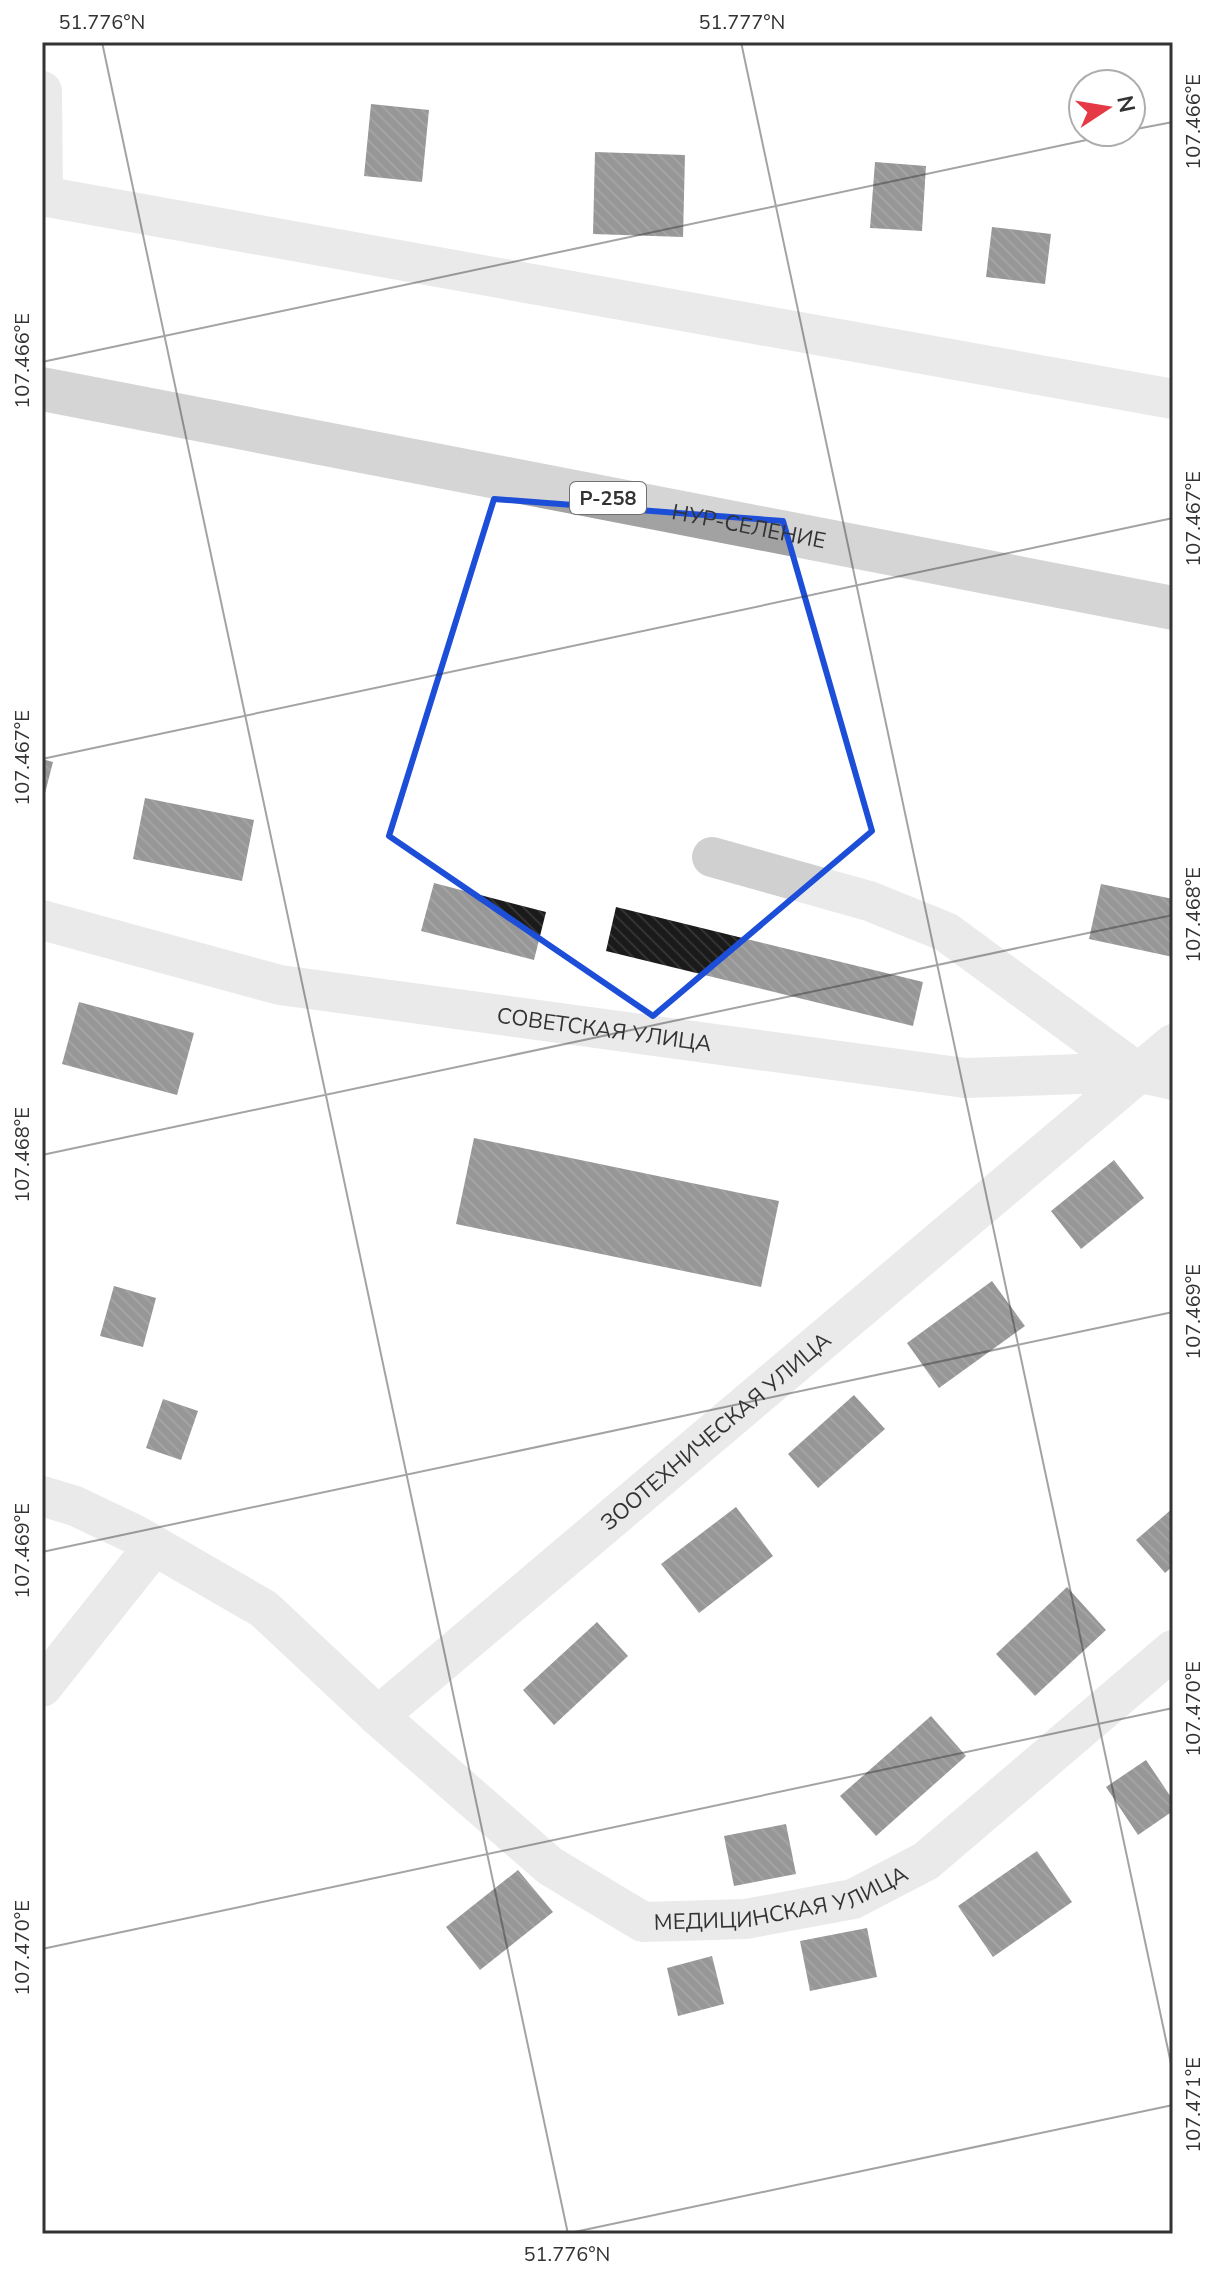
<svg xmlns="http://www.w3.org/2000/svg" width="1215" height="2276" font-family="'Nunito Sans',sans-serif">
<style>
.building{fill:url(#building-back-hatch)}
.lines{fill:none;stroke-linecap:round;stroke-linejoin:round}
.minor{stroke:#d0d0d0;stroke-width:40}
.trunk{stroke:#a2a2a2;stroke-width:44}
.marked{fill:none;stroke:#1d4ed8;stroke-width:6;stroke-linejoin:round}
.ticks{fill:none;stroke:#333;stroke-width:2;stroke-opacity:0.45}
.labels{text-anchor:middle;stroke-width:8;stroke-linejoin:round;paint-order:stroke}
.shield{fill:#fff;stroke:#707070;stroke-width:2}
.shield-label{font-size:20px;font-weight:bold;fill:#333}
.street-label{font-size:22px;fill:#333;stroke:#fff}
.neatline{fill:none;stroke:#333;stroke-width:3}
.ticks-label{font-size:20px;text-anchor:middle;fill:#333}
</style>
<defs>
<pattern id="building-back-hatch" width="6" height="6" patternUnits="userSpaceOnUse" patternTransform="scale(2)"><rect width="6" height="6" fill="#1a1a1a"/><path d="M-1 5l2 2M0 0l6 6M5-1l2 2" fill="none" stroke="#333"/></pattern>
</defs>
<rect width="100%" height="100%" fill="#fff"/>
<!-- building -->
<path class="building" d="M 371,104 L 429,110 L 422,182 L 364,176 Z
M 595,152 L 685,155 L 683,237 L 593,234 Z
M 875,162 L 926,166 L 922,231 L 870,228 Z
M 992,227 L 1051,234 L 1045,284 L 986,277 Z
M 42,759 L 53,762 L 43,801 L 42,801 Z
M 145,798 L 254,820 L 242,881 L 133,859 Z
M 434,883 L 546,912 L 534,960 L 421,931 Z
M 1101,884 L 1173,899 L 1173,957 L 1089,939 Z
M 616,907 L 923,982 L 913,1026 L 606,951 Z
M 79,1002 L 194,1033 L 177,1095 L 62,1064 Z
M 474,1138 L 779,1201 L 761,1287 L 456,1224 Z
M 1114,1160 L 1144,1198 L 1081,1249 L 1051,1211 Z
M 992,1281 L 1025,1326 L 939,1388 L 907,1343 Z
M 114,1286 L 156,1298 L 143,1347 L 100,1336 Z
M 854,1395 L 885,1429 L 818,1488 L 788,1454 Z
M 163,1399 L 198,1411 L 181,1460 L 146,1448 Z
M 736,1507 L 773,1556 L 699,1613 L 661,1564 Z
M 1173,1508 L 1173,1566 L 1165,1573 L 1136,1540 Z
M 1067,1587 L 1106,1630 L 1035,1696 L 996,1654 Z
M 597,1622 L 628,1656 L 554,1725 L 523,1690 Z
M 931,1716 L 966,1756 L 876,1836 L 840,1796 Z
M 1146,1760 L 1173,1800 L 1173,1811 L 1138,1835 L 1106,1787 Z
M 786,1824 L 796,1874 L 734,1886 L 724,1836 Z
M 1037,1851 L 1072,1902 L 993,1957 L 958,1906 Z
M 518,1870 L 553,1912 L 480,1970 L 446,1927 Z
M 867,1928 L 877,1977 L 810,1991 L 800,1941 Z
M 712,1956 L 724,2004 L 678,2016 L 667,1968 Z"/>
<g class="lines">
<!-- minor -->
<g class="minor">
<path d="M 42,91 L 43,197"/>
<path d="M 42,196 L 1173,399"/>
<path d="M 712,857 L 869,901 L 946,932 L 1137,1072"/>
<path id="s1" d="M 42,920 L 280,985 L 965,1078 L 1137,1072 L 1173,1080"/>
<path id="s2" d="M 42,1496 L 75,1506 L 134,1534 L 264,1609 L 378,1716 L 1173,1044"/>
<path d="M 42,1687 L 154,1546"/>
<path id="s3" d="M 378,1716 L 550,1866 L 643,1922 L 746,1919 L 853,1899 L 926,1861 L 1173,1650"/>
</g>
<!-- trunk -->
<path class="trunk" id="s4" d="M 42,389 L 1173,608"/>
</g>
<!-- marked area -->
<path d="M0 0H1215V2276H0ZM 494,499 L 783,521 L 872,831 L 653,1016 L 389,836 Z" fill="#fff" fill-opacity=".55" fill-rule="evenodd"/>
<path class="marked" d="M 494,499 L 783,521 L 872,831 L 653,1016 L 389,836 Z"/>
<!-- ticks -->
<path class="ticks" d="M 102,42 L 568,2234M 741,42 L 1173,2073M 1131,130 L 1173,122M 42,362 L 1124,132M 42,759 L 1173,518M 42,1155 L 1173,915M 42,1552 L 1173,1312M 42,1949 L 1173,1708M 565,2234 L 1173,2105"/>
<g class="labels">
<!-- shield labels -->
<rect class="shield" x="570" y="482" width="76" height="32" rx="6"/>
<g class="shield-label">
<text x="608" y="505">Р-258</text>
</g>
<!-- street labels -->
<g class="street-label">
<text dy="8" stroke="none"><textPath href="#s4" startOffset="720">НУР-СЕЛЕНИЕ</textPath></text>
<text dy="8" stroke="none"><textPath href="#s1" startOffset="574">СОВЕТСКАЯ УЛИЦА</textPath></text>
<text dy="8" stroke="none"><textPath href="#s2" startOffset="848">ЗООТЕХНИЧЕСКАЯ УЛИЦА</textPath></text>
<text dy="8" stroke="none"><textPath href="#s3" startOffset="478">МЕДИЦИНСКАЯ УЛИЦА</textPath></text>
</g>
</g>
<!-- border -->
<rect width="1215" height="2276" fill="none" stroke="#ffffff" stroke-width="88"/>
<!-- north arrow -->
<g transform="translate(1107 108) rotate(78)"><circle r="38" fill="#ffffff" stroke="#adadad" stroke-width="2"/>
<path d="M0-6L14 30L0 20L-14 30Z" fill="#e63946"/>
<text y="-12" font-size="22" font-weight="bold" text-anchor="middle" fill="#333333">N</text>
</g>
<rect x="44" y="44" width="1127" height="2188" class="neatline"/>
<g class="ticks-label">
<text x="102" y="29">51.776°N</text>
<text x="742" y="29">51.777°N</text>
<text transform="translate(1193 122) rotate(-90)" y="7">107.466°E</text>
<text transform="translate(22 361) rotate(-90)" y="7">107.466°E</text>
<text transform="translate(1193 519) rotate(-90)" y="7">107.467°E</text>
<text transform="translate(22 758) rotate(-90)" y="7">107.467°E</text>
<text transform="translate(1193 915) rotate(-90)" y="7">107.468°E</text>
<text transform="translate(22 1155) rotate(-90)" y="7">107.468°E</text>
<text transform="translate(1193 1312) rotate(-90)" y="7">107.469°E</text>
<text transform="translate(22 1551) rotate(-90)" y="7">107.469°E</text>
<text transform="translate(1193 1709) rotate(-90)" y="7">107.470°E</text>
<text transform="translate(22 1948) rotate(-90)" y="7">107.470°E</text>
<text transform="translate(1193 2105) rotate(-90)" y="7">107.471°E</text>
<text x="567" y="2261">51.776°N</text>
</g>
</svg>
